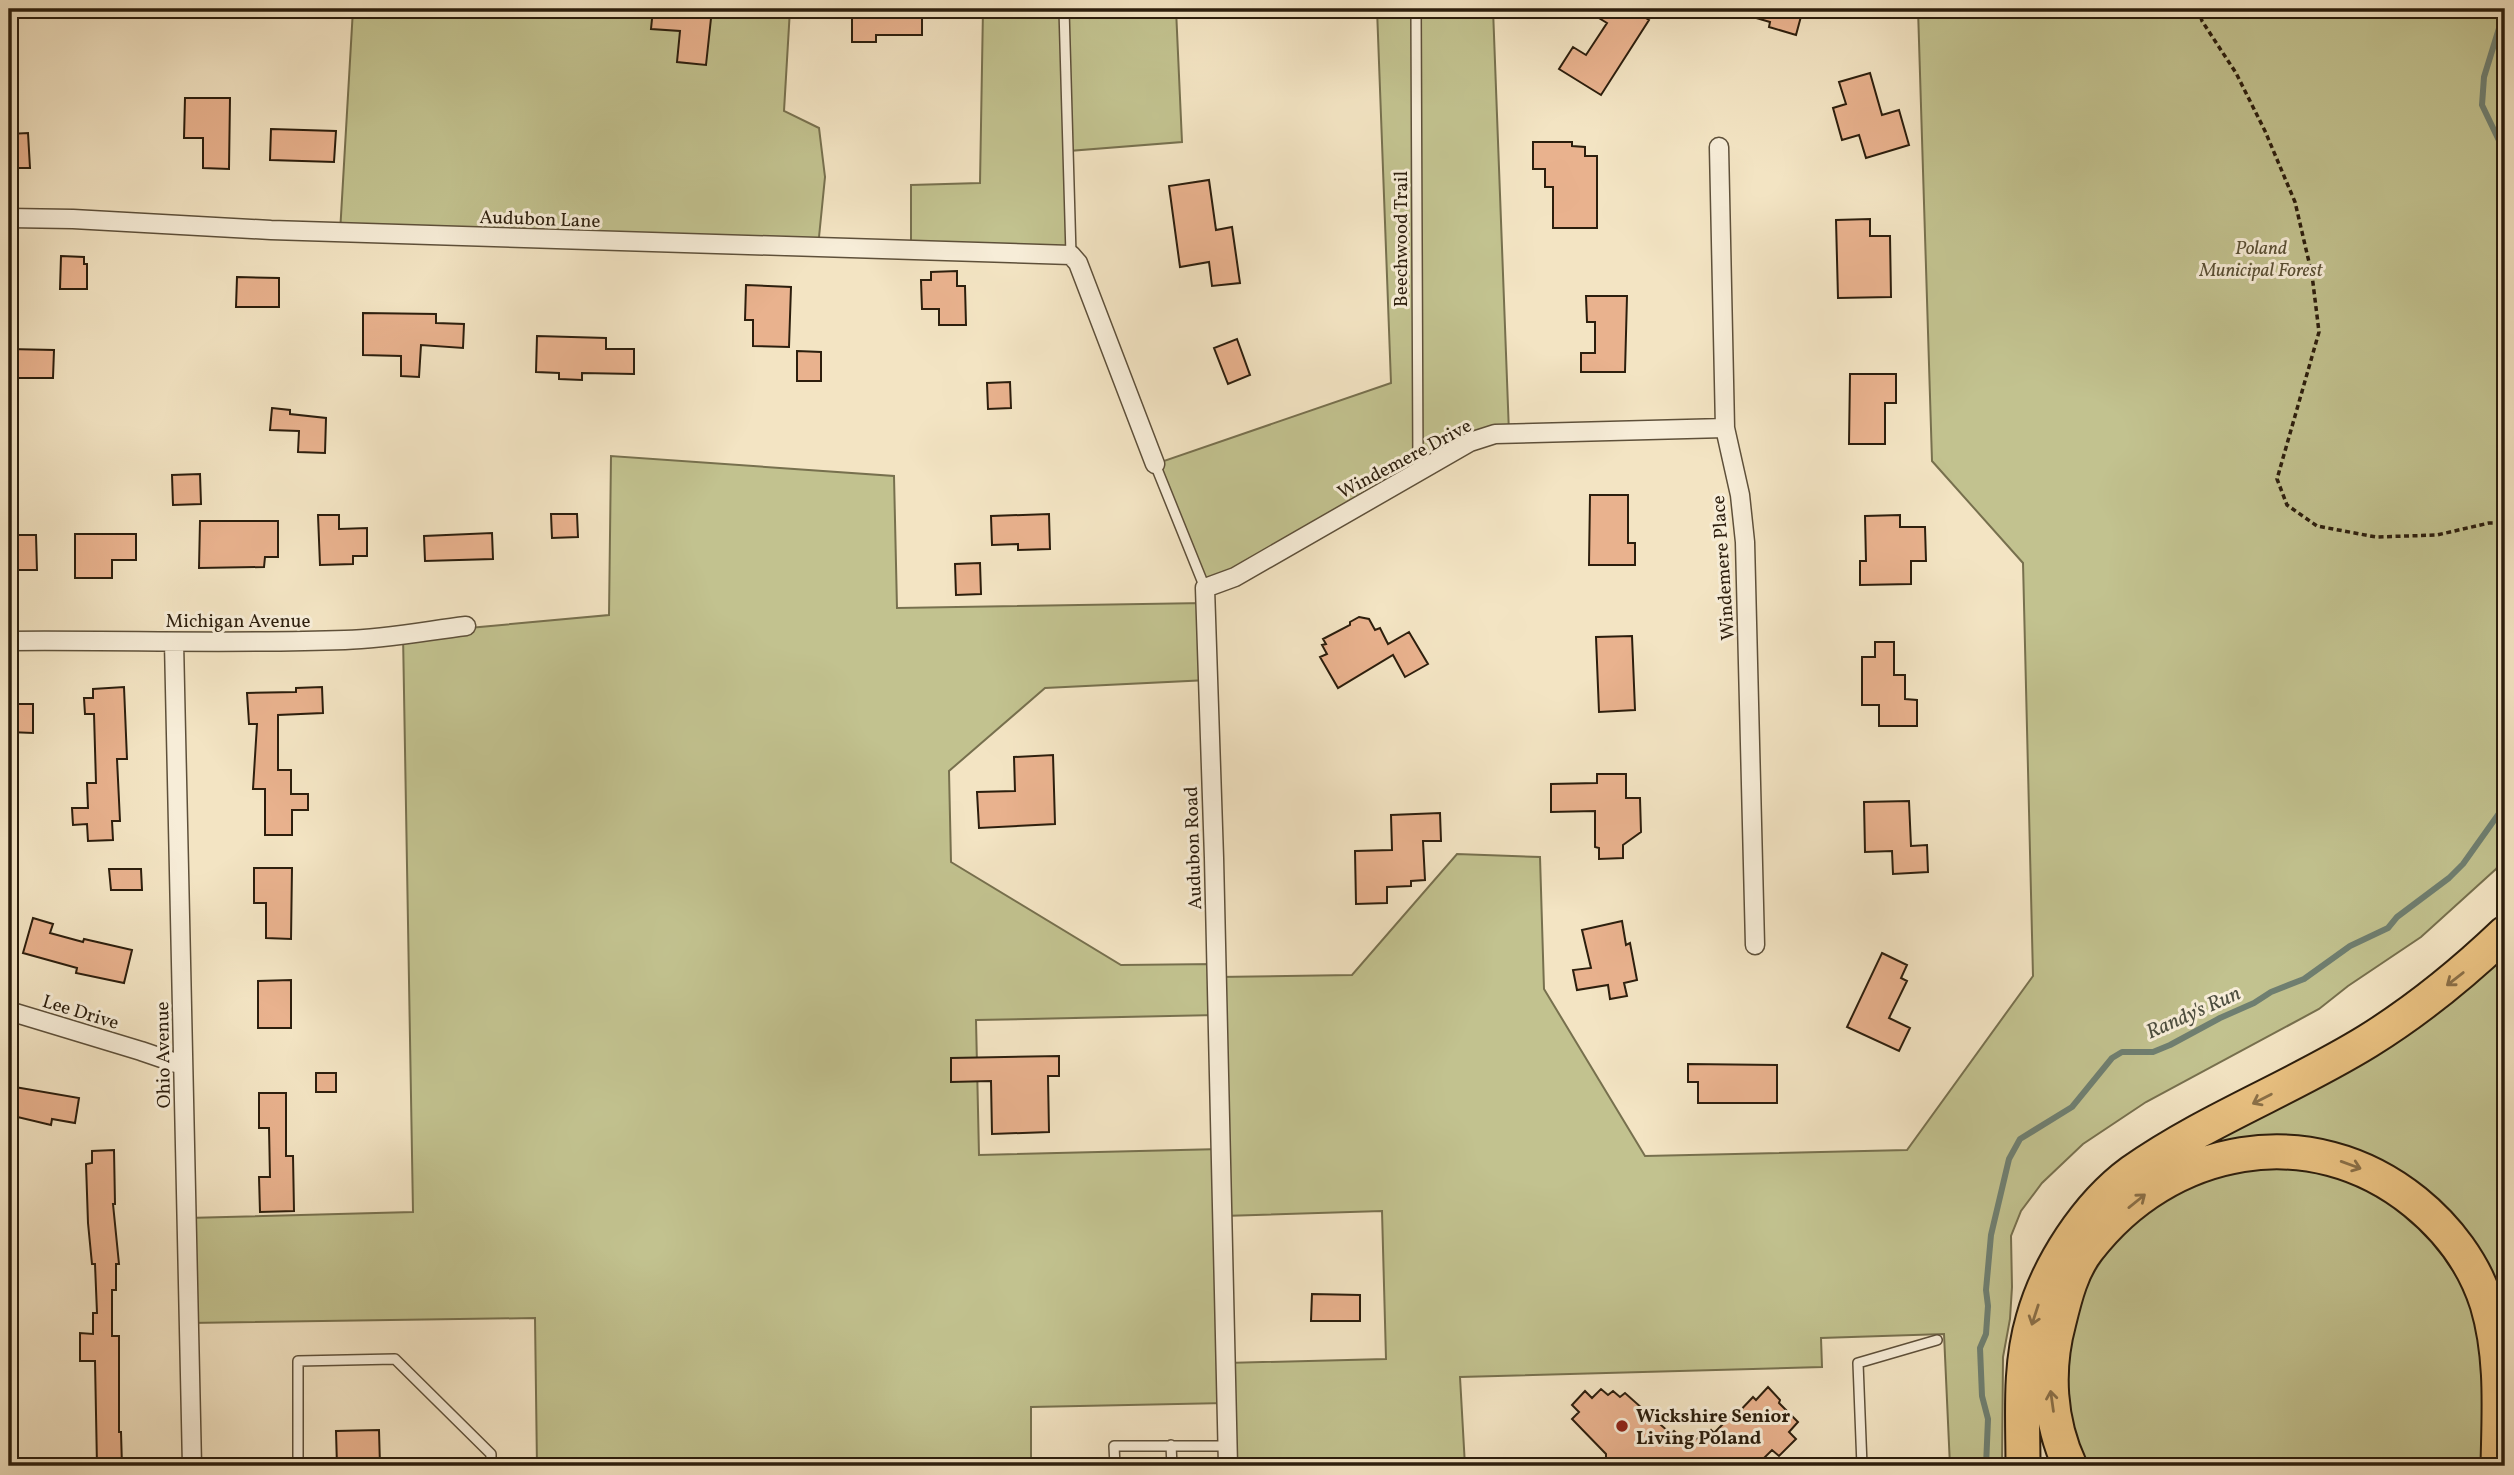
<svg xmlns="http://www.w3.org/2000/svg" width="2514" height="1475" font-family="Vollkorn,serif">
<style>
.green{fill:#c2c28f;stroke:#77704e;stroke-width:2;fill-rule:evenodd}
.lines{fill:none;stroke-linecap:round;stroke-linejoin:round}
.stream{stroke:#6f7f71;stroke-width:6}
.building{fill:#e9b28e;stroke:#2c1e0d;stroke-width:2}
.lane-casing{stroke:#5e503a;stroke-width:12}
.street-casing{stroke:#5e503a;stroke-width:21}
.highway-casing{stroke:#2c1e0d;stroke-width:37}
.path{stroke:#2c1e0d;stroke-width:3.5;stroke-dasharray:5 3.5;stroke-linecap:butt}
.lane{stroke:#f7edd8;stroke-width:9}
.street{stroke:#f7edd8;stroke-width:18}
.highway{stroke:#eac282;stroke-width:33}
.oneway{stroke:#8b7048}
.poi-dot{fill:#8f2418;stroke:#f7edd8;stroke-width:2.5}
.labels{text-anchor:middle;stroke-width:6;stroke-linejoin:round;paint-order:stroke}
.street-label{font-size:19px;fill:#2c1e0d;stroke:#f7edd8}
.park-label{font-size:19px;font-style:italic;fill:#594f34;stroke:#f7edd8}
.poi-label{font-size:19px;font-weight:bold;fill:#2c1e0d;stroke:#f7edd8;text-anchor:start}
.water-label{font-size:21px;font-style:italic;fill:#4d4e3f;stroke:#f7edd8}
</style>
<rect width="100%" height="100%" fill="#f3e4c3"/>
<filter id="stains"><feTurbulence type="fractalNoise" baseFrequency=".00286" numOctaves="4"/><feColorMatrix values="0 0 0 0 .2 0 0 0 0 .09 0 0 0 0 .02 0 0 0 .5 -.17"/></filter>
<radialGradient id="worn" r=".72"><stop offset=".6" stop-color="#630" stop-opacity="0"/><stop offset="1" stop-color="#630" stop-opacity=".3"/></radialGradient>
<!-- green -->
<path class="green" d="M 353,9 L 790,9 L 784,111 L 819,128 L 825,177 L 818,247 L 340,233 Z
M 983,9 L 1176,9 L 1182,142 L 1069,151 L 1071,255 L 911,250 L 911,185 L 980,183 Z
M 1377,9 L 1493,9 L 1509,433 L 1495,434 L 1205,588 L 1155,464 L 1391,383 Z
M 1918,9 L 2505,9 L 2505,858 L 2496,869 L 2421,937 L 2348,986 L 2319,1009 L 2146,1102 L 2083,1144 L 2042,1183 L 2021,1211 L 2011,1236 L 2012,1287 L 2010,1319 L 2003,1357 L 2002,1466 L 1950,1466 L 1944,1334 L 1821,1338 L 1822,1367 L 1460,1377 L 1465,1466 L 1230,1466 L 1226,1403 L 1031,1407 L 1031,1466 L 537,1466 L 535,1318 L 189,1323 L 187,1218 L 413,1212 L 403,634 L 609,615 L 611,456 L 894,476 L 897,608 L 1205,603 L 1208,680 L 1045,688 L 949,771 L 951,862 L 1121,965 L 1216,964 L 1217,977 L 1352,975 L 1457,854 L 1540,857 L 1544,989 L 1645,1156 L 1907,1150 L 2033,976 L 2023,563 L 1932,461 ZM 1217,1015 L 1221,1149 L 979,1155 L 976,1020 ZM 1382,1211 L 1386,1359 L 1226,1363 L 1223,1216 Z
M 2505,951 L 2505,1333 L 2400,1179 L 2199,1156 L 2194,1148 Z
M 2275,1167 C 2291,1168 2308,1169 2323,1172 C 2405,1192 2477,1276 2485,1359 C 2488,1394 2484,1431 2483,1466 L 2082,1466 C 2073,1437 2065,1409 2065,1378 C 2065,1277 2137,1193 2233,1171 C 2246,1167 2262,1168 2275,1167 Z"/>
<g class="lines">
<!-- stream -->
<path class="stream" d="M 2505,9 L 2484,77 L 2482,105 L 2505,153
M 1986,1466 L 1988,1419 L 1982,1396 L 1980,1348 L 1986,1334 L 1988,1306 L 1986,1290 L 1991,1235 L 2009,1159 L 2020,1139 L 2072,1107 L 2112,1058 L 2122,1052 L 2153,1052 L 2170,1045 L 2220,1018 L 2254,1003 L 2271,992 L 2304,979 L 2350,946 L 2388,928 L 2397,917 L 2449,878 L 2463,864 L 2505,805"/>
</g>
<!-- building -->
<path class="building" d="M 653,9 L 712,9 L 706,65 L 677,62 L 680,31 L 651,29 Z
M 852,9 L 922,9 L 922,35 L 876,35 L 876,42 L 852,42 Z
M 1584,9 L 1631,9 L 1649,20 L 1601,95 L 1559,69 L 1573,47 L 1586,55 L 1607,23 Z
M 1739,9 L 1803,9 L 1796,35 L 1769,27 L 1770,22 L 1739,13 Z
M 1870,73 L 1882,115 L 1899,110 L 1909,145 L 1866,158 L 1859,135 L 1842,140 L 1833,108 L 1846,104 L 1839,82 Z
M 185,98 L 230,98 L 229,169 L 203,168 L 203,138 L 184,138 Z
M 271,129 L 336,131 L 334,162 L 270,160 Z
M 28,133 L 30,168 L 9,168 L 9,134 Z
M 1533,142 L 1572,142 L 1572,146 L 1585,147 L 1585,156 L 1597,156 L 1597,228 L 1553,228 L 1553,187 L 1545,187 L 1545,169 L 1533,169 Z
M 1209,180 L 1216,230 L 1232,227 L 1240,283 L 1212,286 L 1209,262 L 1180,267 L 1169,186 Z
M 1870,219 L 1870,236 L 1890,236 L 1891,297 L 1838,298 L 1836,220 Z
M 61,256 L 84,257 L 84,264 L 87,264 L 87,289 L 60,289 Z
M 957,271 L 957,286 L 965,286 L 966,325 L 939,325 L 939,309 L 922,309 L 921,280 L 931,280 L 931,272 Z
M 237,277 L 279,278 L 279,307 L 236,307 Z
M 746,285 L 791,287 L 789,347 L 753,346 L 753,320 L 745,320 Z
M 1586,296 L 1627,296 L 1625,372 L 1581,372 L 1581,353 L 1595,353 L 1595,322 L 1587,322 Z
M 363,313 L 436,314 L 436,323 L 464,324 L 463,348 L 421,345 L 419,377 L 401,376 L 401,356 L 363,355 Z
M 537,336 L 606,338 L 606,349 L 634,349 L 634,374 L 582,373 L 582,380 L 559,379 L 559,373 L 536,372 Z
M 1237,339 L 1250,375 L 1228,384 L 1214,348 Z
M 9,349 L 54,350 L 53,378 L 9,378 Z
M 797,351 L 821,352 L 821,381 L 797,381 Z
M 1850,374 L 1896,374 L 1896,403 L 1885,403 L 1885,444 L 1849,444 Z
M 1010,382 L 1011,408 L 988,409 L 987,383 Z
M 272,408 L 290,410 L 290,414 L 326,418 L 325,453 L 298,452 L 299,431 L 270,430 Z
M 200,474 L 201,504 L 173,505 L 172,475 Z
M 1590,495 L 1628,495 L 1628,543 L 1635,543 L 1635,565 L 1589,565 Z
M 551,514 L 577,514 L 578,537 L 552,538 Z
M 1049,514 L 1050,549 L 1018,550 L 1018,544 L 992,545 L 991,516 Z
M 318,515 L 339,515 L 339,529 L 367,528 L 367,556 L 353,556 L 353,564 L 320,565 Z
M 1900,515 L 1900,527 L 1925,527 L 1926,561 L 1911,561 L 1911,584 L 1860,585 L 1860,561 L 1866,561 L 1865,516 Z
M 200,521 L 278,521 L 278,557 L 265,557 L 264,567 L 199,568 Z
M 492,533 L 493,559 L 425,561 L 424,536 Z
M 75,534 L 136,534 L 136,560 L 112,560 L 112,578 L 75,578 Z
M 9,535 L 36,535 L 37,570 L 9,570 Z
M 980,563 L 981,594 L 956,595 L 955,564 Z
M 1359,617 L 1369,619 L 1375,630 L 1380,628 L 1388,644 L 1409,632 L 1428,664 L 1405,677 L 1393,655 L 1338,688 L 1320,657 L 1327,654 L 1322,645 L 1326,644 L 1323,639 L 1350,625 L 1350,622 Z
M 1632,636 L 1635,710 L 1599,712 L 1596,637 Z
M 1875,642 L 1894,642 L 1894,675 L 1905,675 L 1905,699 L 1917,700 L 1917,726 L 1879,726 L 1879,705 L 1862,705 L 1862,657 L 1875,657 Z
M 124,687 L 127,759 L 117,759 L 120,821 L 112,821 L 113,840 L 88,841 L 87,824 L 73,825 L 72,808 L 88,808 L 87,783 L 96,783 L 94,714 L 85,714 L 84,698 L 93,698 L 93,689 Z
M 322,687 L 323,713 L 278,715 L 278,770 L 291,770 L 291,794 L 308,794 L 308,810 L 292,810 L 292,835 L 265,835 L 265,789 L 253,789 L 257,724 L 249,724 L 247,693 L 296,692 L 296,688 Z
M 9,704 L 33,704 L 33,733 L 9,732 Z
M 1053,755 L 1055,824 L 979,828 L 977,792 L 1015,791 L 1014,757 Z
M 1597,774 L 1626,774 L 1626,798 L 1640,798 L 1641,832 L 1623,845 L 1623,858 L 1599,859 L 1599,848 L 1595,847 L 1595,811 L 1551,812 L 1551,784 L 1597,783 Z
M 1909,801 L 1911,846 L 1927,845 L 1928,872 L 1893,874 L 1892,851 L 1865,852 L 1864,802 Z
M 1440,813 L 1441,841 L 1423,841 L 1425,880 L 1411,881 L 1411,886 L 1387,887 L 1387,903 L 1356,904 L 1355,851 L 1392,850 L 1391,815 Z
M 254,868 L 292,868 L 291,939 L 266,938 L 266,903 L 254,903 Z
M 109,869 L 141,869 L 142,890 L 111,890 Z
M 33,918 L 53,924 L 50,933 L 83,942 L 84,939 L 132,950 L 124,983 L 76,973 L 77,968 L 23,953 Z
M 1622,921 L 1626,945 L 1630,943 L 1637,980 L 1624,983 L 1627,996 L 1610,999 L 1608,985 L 1577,990 L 1573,970 L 1591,968 L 1582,930 Z
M 1882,953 L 1907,965 L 1901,978 L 1907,981 L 1889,1018 L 1910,1028 L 1899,1051 L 1847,1027 Z
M 291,980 L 291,1028 L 258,1028 L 258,981 Z
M 1059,1056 L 1059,1076 L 1048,1076 L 1049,1132 L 992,1134 L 991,1081 L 951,1082 L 951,1058 Z
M 1688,1064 L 1777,1065 L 1777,1103 L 1698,1103 L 1698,1082 L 1688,1082 Z
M 316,1073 L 336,1073 L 336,1092 L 316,1092 Z
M 9,1086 L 79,1098 L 75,1123 L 52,1119 L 51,1125 L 9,1115 Z
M 259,1093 L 286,1093 L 286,1156 L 293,1156 L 294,1211 L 260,1212 L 259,1177 L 270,1177 L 269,1128 L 259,1128 Z
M 114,1150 L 115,1204 L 113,1204 L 119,1264 L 116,1264 L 116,1290 L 112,1290 L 112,1336 L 119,1336 L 119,1432 L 121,1432 L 122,1466 L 97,1466 L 95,1361 L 80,1361 L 80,1333 L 93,1334 L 93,1313 L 97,1313 L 95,1264 L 92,1264 L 88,1223 L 86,1164 L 92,1163 L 92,1151 Z
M 1312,1294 L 1360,1295 L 1360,1321 L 1311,1321 Z
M 1768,1387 L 1780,1400 L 1779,1403 L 1798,1422 L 1789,1432 L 1796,1439 L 1779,1456 L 1772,1450 L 1756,1466 L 1606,1466 L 1606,1454 L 1572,1419 L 1579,1412 L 1572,1405 L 1585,1391 L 1592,1398 L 1601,1389 L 1608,1395 L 1613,1391 L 1620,1397 L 1625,1393 L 1671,1434 L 1674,1431 L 1682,1439 L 1703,1438 L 1711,1430 L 1714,1433 L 1733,1414 L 1735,1416 L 1753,1397 L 1756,1400 Z
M 379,1430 L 380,1466 L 337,1466 L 336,1431 Z"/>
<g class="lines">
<!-- lane casing -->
<g class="lane-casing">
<path id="lane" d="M 1064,9 L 1071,255
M 1416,9 L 1418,470
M 1155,464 L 1205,588
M 1171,1445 L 1172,1466
M 298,1466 L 298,1361 L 395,1359 L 491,1454 L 491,1466
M 1115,1466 L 1114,1446 L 1228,1446
M 1862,1466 L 1858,1363 L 1937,1340"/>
</g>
<!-- street casing -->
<g class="street-casing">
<path id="street" d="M 1719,147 L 1725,428 L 1740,495 L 1745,542 L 1755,945
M 9,218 L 73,219 L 271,230 L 1071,255 L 1078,263 L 1155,464
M 9,641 C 121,640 233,644 345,640 C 385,639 426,631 466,626
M 174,642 L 192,1466
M 9,1011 L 141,1051 L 182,1065
M 1228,1466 L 1214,858 L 1205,588 L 1235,577 L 1470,442 L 1495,434 L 1725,428"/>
</g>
<!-- highway casing -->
<g class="highway-casing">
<path id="highway" d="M 2023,1466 C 2023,1417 2019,1366 2033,1319 C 2048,1265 2087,1205 2132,1172 C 2206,1120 2292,1088 2368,1041 C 2418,1010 2463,973 2505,933
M 2070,1466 C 2049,1421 2046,1370 2059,1322 C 2065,1297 2072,1269 2088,1249 C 2168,1145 2310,1117 2415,1202 C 2447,1228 2474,1263 2487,1304 C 2503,1357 2499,1412 2498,1466"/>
</g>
<!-- path -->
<path class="path" d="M 2198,9 L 2202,21 L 2236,73 L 2265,131 L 2295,202 L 2312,275 L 2319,332 L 2277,479 L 2287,505 L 2317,526 L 2376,537 L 2437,535 L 2489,523 L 2505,523"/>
<!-- lane -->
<use href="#lane" class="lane"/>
<!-- street -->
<use href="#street" class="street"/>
<!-- highway -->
<use href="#highway" class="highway"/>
</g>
<!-- one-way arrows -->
<defs><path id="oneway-shaft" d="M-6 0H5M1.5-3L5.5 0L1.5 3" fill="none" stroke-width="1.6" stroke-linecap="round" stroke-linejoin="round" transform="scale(1.75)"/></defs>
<g class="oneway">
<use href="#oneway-shaft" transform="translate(2455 979) rotate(142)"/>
<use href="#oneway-shaft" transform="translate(2262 1099) rotate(153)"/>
<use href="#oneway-shaft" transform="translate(2351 1165) rotate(20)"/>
<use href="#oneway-shaft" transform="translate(2137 1201) rotate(-39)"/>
<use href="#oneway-shaft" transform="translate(2035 1315) rotate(108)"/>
<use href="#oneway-shaft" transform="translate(2052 1401) rotate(-98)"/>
</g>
<!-- markers -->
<circle class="poi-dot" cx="1622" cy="1426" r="7"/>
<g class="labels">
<!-- street labels -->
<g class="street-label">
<text transform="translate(540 218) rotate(2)" y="7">Audubon Lane</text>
<text transform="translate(1400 239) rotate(-90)" y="7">Beechwood Trail</text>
<text transform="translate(1404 458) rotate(-28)" y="7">Windemere Drive</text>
<text transform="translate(1722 568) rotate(-94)" y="7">Windemere Place</text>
<text x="238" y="627">Michigan Avenue</text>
<text transform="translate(1192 848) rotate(-92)" y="7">Audubon Road</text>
<text transform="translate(81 1011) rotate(17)" y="7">Lee Drive</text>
<text transform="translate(162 1055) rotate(-91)" y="7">Ohio Avenue</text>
</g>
<!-- park labels -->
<g class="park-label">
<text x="2261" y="254">Poland<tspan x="2261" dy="22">Municipal Forest</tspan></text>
</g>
<!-- poi labels -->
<g class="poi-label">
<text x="1636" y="1422">Wickshire Senior<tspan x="1636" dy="22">Living Poland</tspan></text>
</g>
<!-- water labels -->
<g class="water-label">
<text transform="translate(2193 1012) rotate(-24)" y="7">Randy's Run</text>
</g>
</g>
<!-- margin -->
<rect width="2514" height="1475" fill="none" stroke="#f3e4c3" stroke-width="35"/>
<rect x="10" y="10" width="2493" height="1454" fill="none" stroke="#2c1e0d" stroke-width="3.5"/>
<rect x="18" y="18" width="2479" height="1440" fill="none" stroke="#2c1e0d" stroke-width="2"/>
<rect width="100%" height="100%" filter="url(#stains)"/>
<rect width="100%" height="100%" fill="url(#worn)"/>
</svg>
